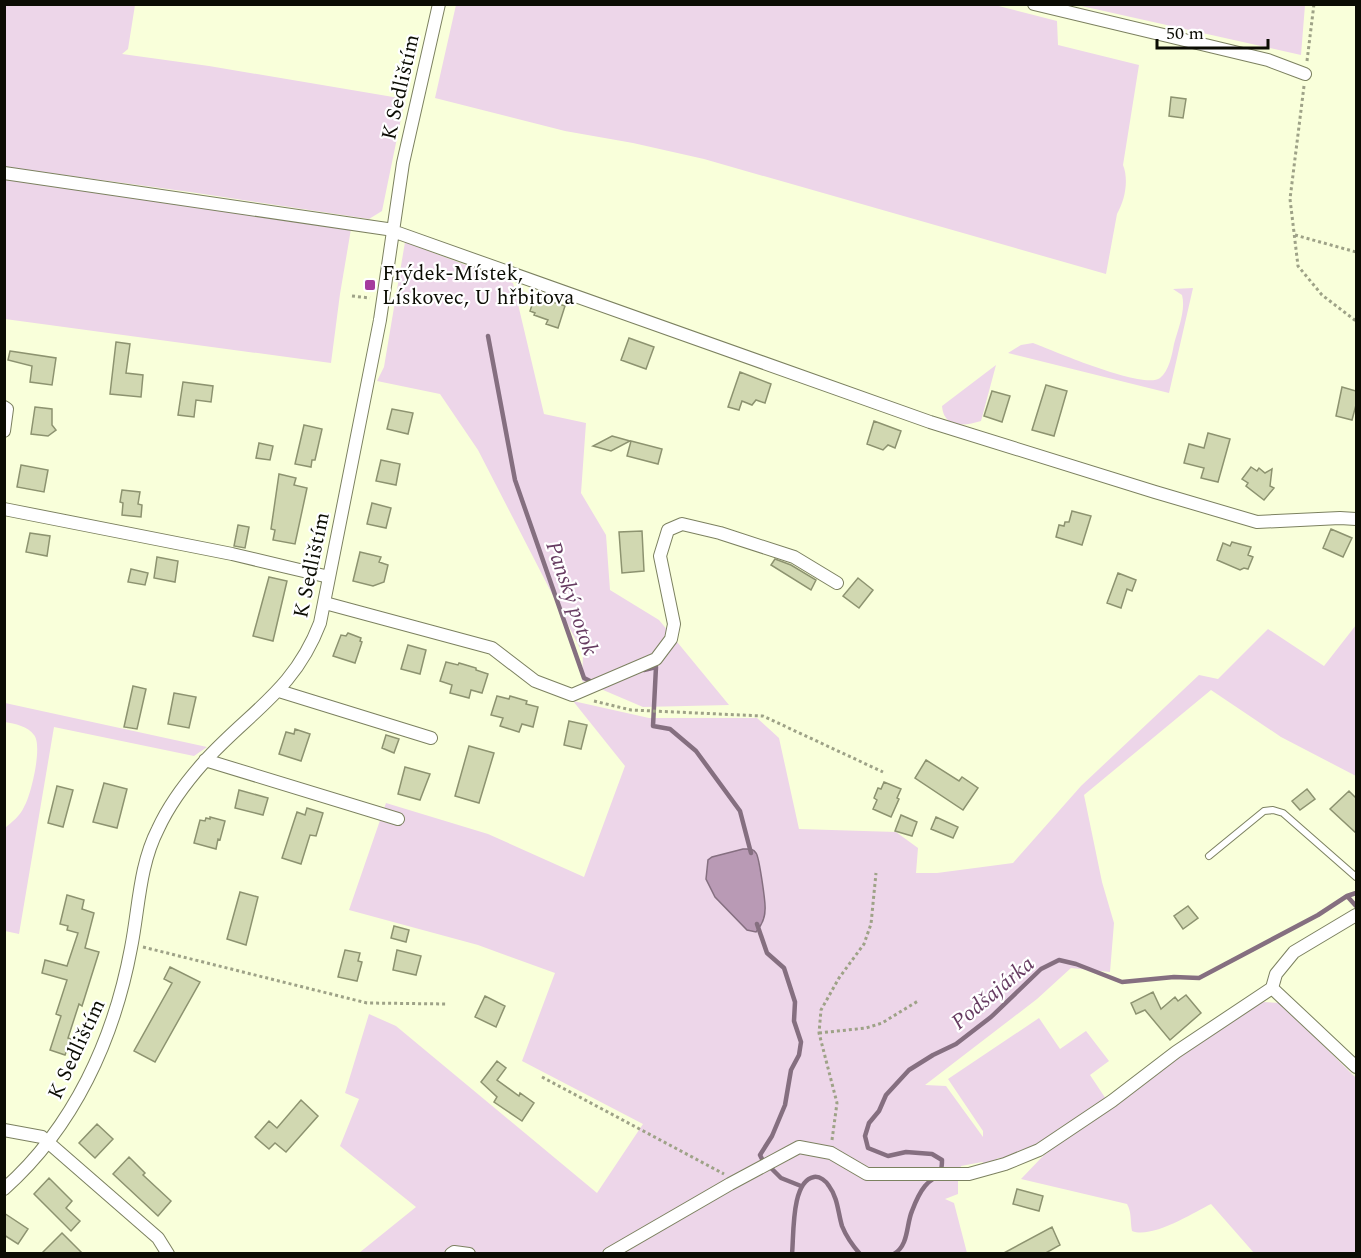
<svg xmlns="http://www.w3.org/2000/svg" width="1361" height="1258" font-family="Spectral,serif">
<style>
.green{fill:#edd6e9}
.water{fill:#b99ab5;stroke:#856f80;stroke-width:1.5}
.lines{fill:none;stroke-linecap:round;stroke-linejoin:round}
.stream{stroke:#856f80;stroke-width:4.5}
.building{fill:#d1d8b1;stroke:#8d9370;stroke-width:1.5}
.lane-casing{stroke:#7c8160;stroke-width:8}
.street-casing{stroke:#7c8160;stroke-width:14}
.path{stroke:#9ea287;stroke-width:3;stroke-dasharray:3 3;stroke-linecap:butt}
.lane{stroke:#fff;stroke-width:6}
.street{stroke:#fff;stroke-width:12}
.poi-dot{fill:#a53b9d;stroke:#fff;stroke-width:2}
.labels{text-anchor:middle;stroke-width:4.5;stroke-linejoin:round;paint-order:stroke}
.street-label{font-size:21px;fill:#0b0c03;stroke:#fff}
.poi-label{font-size:21px;fill:#0b0c03;stroke:#fff;text-anchor:start}
.water-label{font-size:22px;font-style:italic;fill:#663b61;stroke:#fff}
</style>
<rect width="100%" height="100%" fill="#f9ffda"/>
<!-- green -->
<path class="green" d="M 5,5 L 135,5 L 128,49 L 122,54 L 209,66 L 405,99 L 382,211 L 369,219 L 190,192 L 5,167 Z
M 456,5 L 991,4 L 1057,21 L 1058,45 L 1139,65 L 1123,165 C 1129,180 1125,200 1117,214 L 1106,274 L 704,159 L 633,143 L 565,131 L 435,98 Z
M 1077,5 L 1305,5 L 1301,55 Z
M 5,179 L 351,229 L 340,294 L 331,363 L 5,319 Z
M 405,242 L 513,283 L 544,414 L 586,423 L 581,493 L 606,535 L 610,590 L 659,620 L 729,705 L 643,707 L 582,681 L 583,654 L 478,450 L 440,394 L 377,381 L 384,367 Z
M 1193,288 L 1169,393 L 1008,353 L 1021,345 L 1033,343 C 1054,351 1144,390 1160,378 C 1169,371 1172,355 1174,344 C 1178,329 1186,310 1182,295 L 1173,289 Z
M 996,365 L 981,421 C 965,426 944,429 942,406 Z
M 1356,625 L 1356,776 L 1281,737 L 1211,690 L 1084,795 L 1102,882 L 1114,923 L 1110,972 L 1071,968 L 1037,999 L 925,1085 L 946,1086 L 983,1137 L 983,1131 L 948,1079 L 1039,1018 L 1060,1049 L 1086,1031 L 1109,1061 L 1090,1075 L 1106,1099 C 1083,1115 1023,1162 997,1158 L 998,1160 L 988,1166 L 982,1162 L 961,1166 L 958,1178 L 958,1194 L 945,1199 L 954,1203 L 967,1253 L 359,1253 L 416,1207 L 340,1146 L 359,1099 L 345,1093 L 369,1014 L 396,1026 L 597,1193 L 643,1124 L 522,1061 L 555,973 L 478,945 L 349,910 L 386,803 L 488,834 L 584,877 L 625,766 L 573,701 L 649,718 L 757,718 L 779,738 L 799,829 L 896,832 L 918,848 L 916,873 L 937,873 L 1013,863 L 1081,786 L 1199,675 L 1218,679 L 1268,629 L 1324,666 Z
M 5,703 L 207,747 L 194,756 L 54,727 L 19,934 L 5,931 L 5,828 C 12,822 20,816 24,807 C 31,796 43,745 34,735 C 28,726 15,724 5,722 Z
M 1263,1002 L 1281,1003 L 1356,1078 L 1356,1253 L 1254,1253 L 1211,1204 C 1193,1213 1152,1239 1132,1231 C 1130,1221 1132,1213 1127,1204 L 1021,1179 L 1043,1156 L 1078,1128 L 1247,1007 Z"/>
<!-- water -->
<path class="water" d="M 743,849 C 748,849 753,848 756,853 C 759,856 766,904 765,910 C 765,918 761,926 756,932 L 747,930 L 715,897 L 706,879 L 708,860 L 712,857 Z"/>
<g class="lines">
<!-- stream -->
<path class="stream" d="M 488,336 L 515,480 L 584,678 L 592,682
M 644,670 L 656,667 L 653,726 L 670,729 L 696,751 L 740,811 L 751,853
M 1347,896 L 1356,906
M 757,924 L 767,953 L 784,968 L 795,1002 L 794,1021 L 801,1042 L 799,1055 L 791,1070 L 785,1105 L 772,1136 L 760,1155 L 762,1159
M 771,1168 L 781,1178 L 801,1186
M 792,1254 C 794,1235 791,1181 814,1177 C 820,1176 826,1181 829,1186 C 838,1198 838,1213 842,1226 C 846,1236 853,1246 860,1254
M 894,1254 C 909,1245 906,1225 912,1211 C 915,1203 920,1192 925,1186 C 935,1174 942,1180 942,1160 L 932,1154 L 906,1152 L 888,1156 L 868,1148 L 865,1136 L 869,1123 L 879,1111 L 886,1095 L 909,1070 L 933,1055 L 956,1044 L 991,1017 L 1041,969 L 1059,960 L 1076,964 L 1122,982 L 1174,977 L 1199,978 L 1318,915 L 1347,896 L 1356,893"/>
</g>
<!-- building -->
<path class="building" d="M 1171,97 L 1186,99 L 1183,118 L 1169,116 Z
M 535,296 L 565,306 L 558,328 L 546,324 L 548,320 L 534,315 L 535,313 L 530,311 Z
M 629,338 L 654,347 L 646,369 L 621,360 Z
M 116,342 L 130,344 L 126,373 L 143,375 L 141,397 L 110,394 Z
M 10,351 L 56,358 L 52,385 L 30,382 L 32,366 L 8,360 Z
M 740,372 L 771,384 L 765,403 L 756,400 L 752,405 L 742,401 L 739,410 L 728,407 Z
M 183,382 L 213,386 L 211,402 L 196,400 L 194,417 L 178,415 Z
M 1046,385 L 1067,391 L 1054,436 L 1032,430 Z
M 1342,387 L 1356,391 L 1356,405 L 1352,420 L 1336,416 Z
M 992,391 L 1010,396 L 1002,422 L 984,416 Z
M 35,407 L 52,409 L 52,425 L 56,430 L 48,436 L 31,434 Z
M 392,409 L 413,413 L 408,434 L 387,429 Z
M 874,421 L 901,431 L 895,448 L 888,445 L 883,450 L 867,444 Z
M 304,425 L 322,429 L 315,460 L 312,460 L 311,467 L 295,464 Z
M 1208,433 L 1230,439 L 1218,482 L 1201,478 L 1204,468 L 1184,463 L 1189,444 L 1204,448 Z
M 612,436 L 630,441 L 611,451 L 593,446 Z
M 631,441 L 662,449 L 658,464 L 627,456 Z
M 259,443 L 273,446 L 270,460 L 256,458 Z
M 381,460 L 400,464 L 396,485 L 376,481 Z
M 21,465 L 48,470 L 44,492 L 17,487 Z
M 1251,467 L 1257,471 L 1259,468 L 1265,473 L 1272,469 L 1270,486 L 1274,488 L 1264,500 L 1246,486 L 1248,483 L 1242,479 Z
M 279,474 L 296,478 L 294,485 L 307,488 L 295,544 L 273,540 L 275,530 L 271,529 Z
M 122,490 L 140,492 L 138,504 L 142,505 L 141,517 L 122,515 L 123,503 L 120,502 Z
M 372,503 L 391,508 L 386,528 L 367,524 Z
M 1072,511 L 1091,516 L 1082,545 L 1056,537 L 1059,525 L 1064,526 L 1065,522 L 1069,522 Z
M 238,525 L 249,527 L 245,548 L 234,546 Z
M 1331,529 L 1352,538 L 1343,557 L 1323,548 Z
M 642,531 L 644,571 L 622,573 L 619,532 Z
M 30,533 L 50,536 L 47,556 L 26,552 Z
M 1232,542 L 1251,547 L 1248,555 L 1253,557 L 1248,569 L 1244,568 L 1240,570 L 1217,560 L 1223,543 L 1230,546 Z
M 360,552 L 381,557 L 379,562 L 388,565 L 384,582 L 373,586 L 353,581 Z
M 157,557 L 178,561 L 175,582 L 154,578 Z
M 775,559 L 791,565 L 816,580 L 811,590 L 771,565 Z
M 131,569 L 148,573 L 145,585 L 128,582 Z
M 1118,573 L 1136,580 L 1132,591 L 1127,589 L 1121,608 L 1107,603 Z
M 269,577 L 287,581 L 273,641 L 253,636 Z
M 858,578 L 873,590 L 859,608 L 843,596 Z
M 348,633 L 361,638 L 360,641 L 362,642 L 355,663 L 333,656 L 341,635 L 346,636 Z
M 408,645 L 426,650 L 420,674 L 401,669 Z
M 446,662 L 458,665 L 459,663 L 476,668 L 476,670 L 488,674 L 482,693 L 471,690 L 469,698 L 450,693 L 452,685 L 440,681 Z
M 133,686 L 146,689 L 137,729 L 124,727 Z
M 174,693 L 196,697 L 189,728 L 168,724 Z
M 497,696 L 509,699 L 510,696 L 527,701 L 526,704 L 538,707 L 533,727 L 522,724 L 519,732 L 500,726 L 503,718 L 491,715 Z
M 569,721 L 587,725 L 581,749 L 564,745 Z
M 295,729 L 310,734 L 301,761 L 279,754 L 286,732 L 294,734 Z
M 386,735 L 399,739 L 394,753 L 382,748 Z
M 469,746 L 494,753 L 479,803 L 455,796 Z
M 926,760 L 959,781 L 962,777 L 978,788 L 963,810 L 915,778 Z
M 405,767 L 430,774 L 420,800 L 398,794 Z
M 884,782 L 901,789 L 897,798 L 899,799 L 891,817 L 873,809 L 877,800 L 874,798 L 878,788 L 881,789 Z
M 104,783 L 127,789 L 117,828 L 93,822 Z
M 57,786 L 73,790 L 63,827 L 48,823 Z
M 1307,789 L 1315,799 L 1300,810 L 1292,801 Z
M 239,790 L 268,798 L 263,815 L 235,808 Z
M 1349,791 L 1356,798 L 1356,833 L 1330,809 Z
M 307,808 L 323,813 L 316,836 L 310,835 L 301,864 L 282,858 L 297,812 L 305,815 Z
M 901,815 L 917,822 L 912,836 L 895,831 Z
M 210,817 L 225,821 L 220,840 L 218,839 L 216,849 L 194,843 L 200,820 L 205,821 L 206,818 L 210,819 Z
M 936,817 L 958,827 L 953,838 L 931,829 Z
M 240,892 L 258,897 L 246,945 L 227,939 Z
M 67,895 L 84,900 L 82,909 L 94,913 L 85,948 L 99,952 L 82,1006 L 79,1004 L 68,1038 L 71,1039 L 65,1055 L 50,1050 L 61,1016 L 56,1014 L 67,980 L 42,973 L 45,960 L 67,966 L 78,933 L 67,930 L 68,926 L 60,924 Z
M 1188,906 L 1198,918 L 1183,929 L 1174,916 Z
M 394,926 L 409,930 L 406,942 L 391,938 Z
M 345,950 L 360,953 L 358,961 L 362,962 L 357,981 L 338,977 Z
M 397,950 L 421,956 L 416,975 L 393,970 Z
M 170,967 L 200,982 L 155,1062 L 134,1051 L 172,983 L 164,979 Z
M 1153,992 L 1161,1009 L 1175,997 L 1178,1001 L 1186,995 L 1201,1013 L 1170,1040 L 1145,1010 L 1136,1014 L 1131,1003 Z
M 485,996 L 505,1006 L 496,1027 L 475,1017 Z
M 497,1061 L 506,1068 L 497,1080 L 519,1096 L 520,1093 L 534,1103 L 522,1121 L 494,1102 L 497,1097 L 481,1082 Z
M 301,1100 L 318,1116 L 286,1152 L 275,1143 L 269,1149 L 255,1137 L 269,1121 L 277,1128 Z
M 97,1124 L 113,1139 L 95,1158 L 79,1143 Z
M 129,1157 L 145,1173 L 143,1175 L 171,1201 L 158,1216 L 113,1174 Z
M 49,1178 L 72,1201 L 66,1208 L 80,1221 L 71,1231 L 34,1194 Z
M 1017,1189 L 1043,1196 L 1039,1211 L 1013,1204 Z
M 4,1213 L 28,1229 L 18,1244 L 4,1235 Z
M 1052,1227 L 1060,1245 L 1044,1254 L 1002,1254 Z
M 62,1233 L 83,1254 L 41,1254 Z"/>
<g class="lines">
<!-- lane casing -->
<g class="lane-casing">
<path id="lane" d="M 1209,856 L 1264,811 L 1273,810 L 1283,813 L 1356,877"/>
</g>
<!-- street casing -->
<g class="street-casing">
<path id="street" d="M 1034,4 L 1268,60 L 1305,74
M 4,173 L 387,229 L 930,422 L 1155,492 L 1257,522 L 1340,518 L 1356,519
M 4,407 L 7,409 L 4,431
M 4,509 L 232,554 L 329,577
M 325,603 L 492,648 L 535,681 L 572,695 L 656,659 L 671,639 L 674,624 L 660,556 L 668,530 L 682,524 L 720,533 L 794,557 L 837,583
M 279,691 L 431,738
M 205,760 L 398,819
M 1272,988 L 1356,1067
M 4,1130 L 42,1137 L 158,1238 L 168,1254
M 4,1189 C 74,1127 114,1039 131,948 C 139,908 139,866 158,829 C 169,805 187,781 204,762 C 249,712 294,691 320,623 L 380,320 L 403,163 L 439,4
M 451,1254 L 454,1252 L 469,1254
M 609,1254 L 730,1184 L 799,1147 L 831,1153 L 867,1174 L 969,1174 L 1005,1164 L 1039,1150 L 1112,1101 L 1176,1052 L 1272,988 L 1276,974 L 1294,952 L 1356,915"/>
</g>
<!-- path -->
<path class="path" d="M 1307,61 L 1314,4
M 1304,86 L 1290,199 L 1298,266 L 1322,295 L 1356,321
M 1295,235 L 1356,252
M 352,296 L 370,298
M 594,701 L 631,710 L 763,716 L 883,772
M 143,947 L 367,1003 L 448,1004
M 819,1033 L 866,1028 L 882,1023 L 918,1001
M 542,1077 L 724,1174
M 832,1140 L 837,1103 L 819,1033 L 821,1010 L 839,978 L 864,944 L 871,924 L 876,873"/>
<!-- lane -->
<use href="#lane" class="lane"/>
<!-- street -->
<use href="#street" class="street"/>
</g>
<!-- markers -->
<rect class="poi-dot" x="364" y="279" width="12" height="12" rx="3"/>
<g class="labels">
<!-- street labels -->
<g class="street-label">
<text transform="translate(400 87) rotate(-77)" y="7">K Sedlištím</text>
<text transform="translate(311 565) rotate(-78)" y="7">K Sedlištím</text>
<text transform="translate(76 1049) rotate(-65)" y="7">K Sedlištím</text>
</g>
<!-- poi labels -->
<g class="poi-label">
<text x="382" y="280">Frýdek-Místek,<tspan x="382" dy="24">Lískovec, U hřbitova</tspan></text>
</g>
<!-- water labels -->
<g class="water-label">
<text transform="translate(573 598) rotate(71)" y="8">Panský potok</text>
<text transform="translate(992 992) rotate(-40)" y="8">Podšajárka</text>
</g>
</g>
<!-- border -->
<rect width="1361" height="1258" fill="none" stroke="#0b0c03" stroke-width="12"/>
<!-- scale -->
<path d="M1157 39v9h111v-9" fill="none" stroke="#0b0c03" stroke-width="3"/>
<text x="1166" y="39" font-size="18" fill="#0b0c03" stroke="#ffffff" stroke-width="4.5" paint-order="stroke">50 m</text>
</svg>
